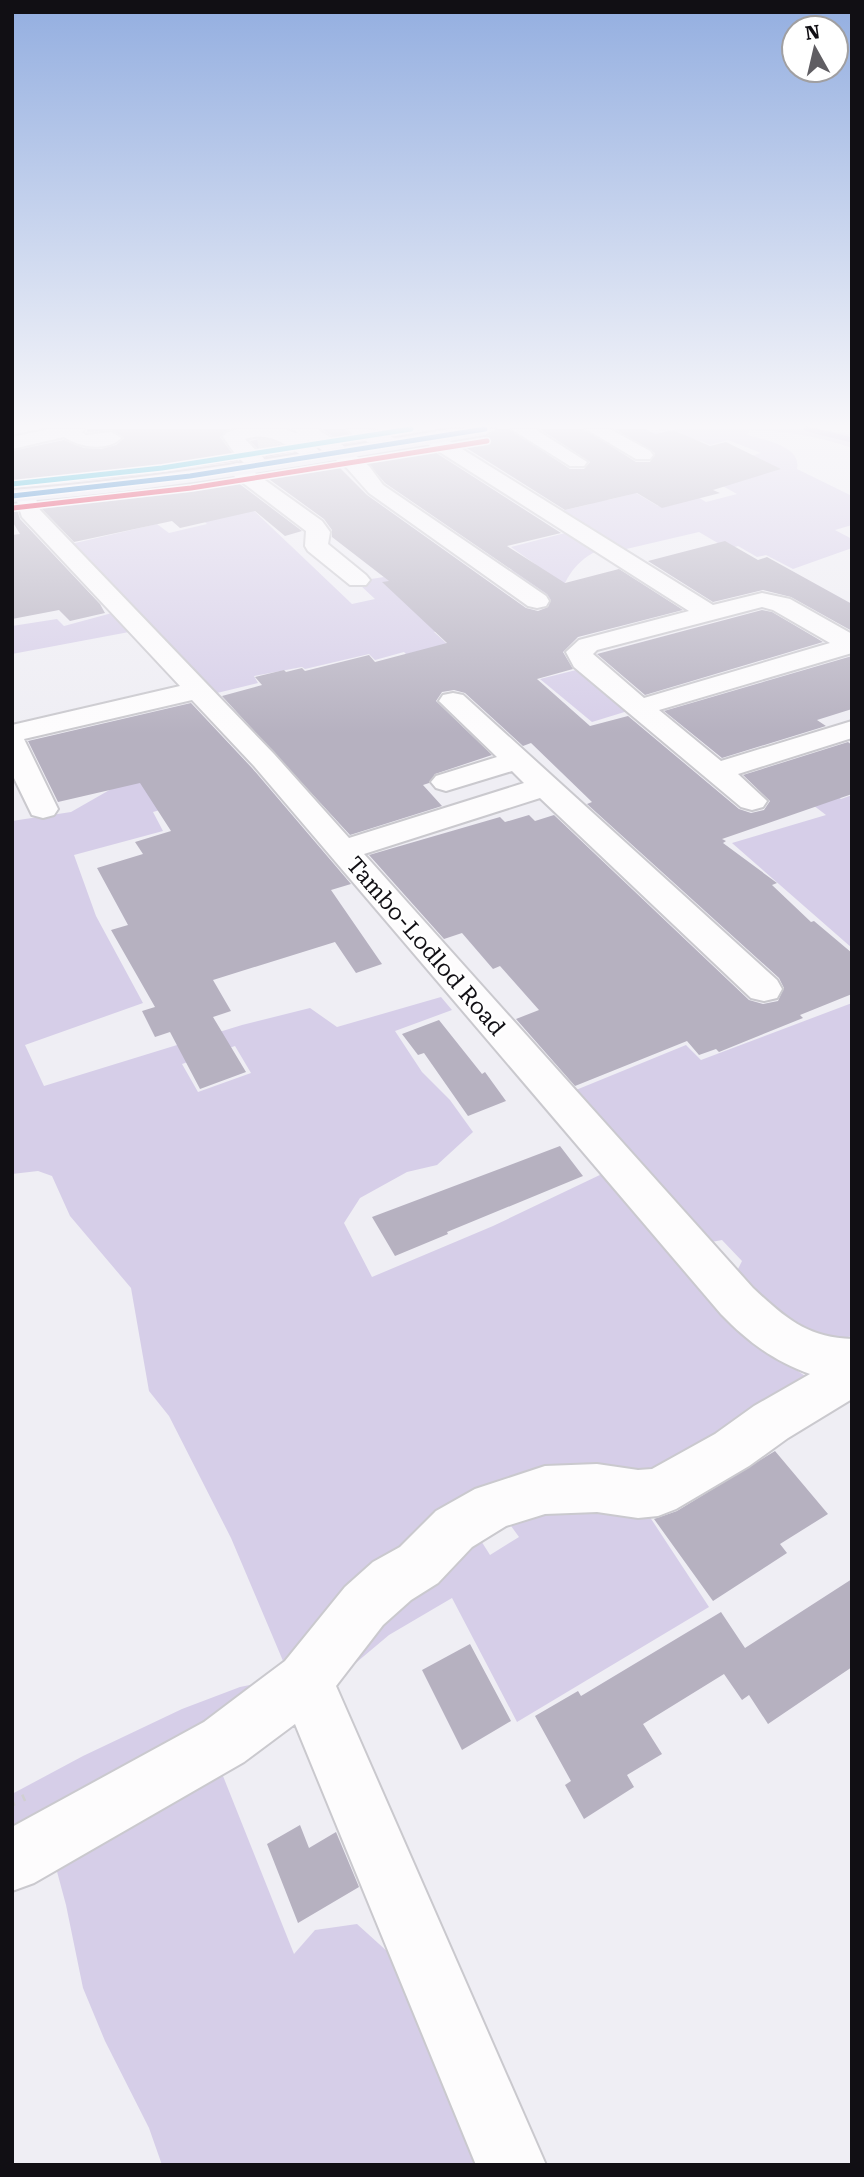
<svg xmlns="http://www.w3.org/2000/svg" width="864" height="2177" font-family="'Roboto Serif',serif">
<style>
.green{fill:#d6cee8;fill-rule:evenodd}
.lines{fill:none;stroke-linecap:round;stroke-linejoin:round}
.stream{stroke:#b4a4d4;stroke-width:5}
.building{fill:#b6b1c0}
.minor-tunnel{stroke:#cecdd2;stroke-width:22;stroke-dasharray:22 11;stroke-linecap:butt}
.minor-casing{stroke:#cac9ce;stroke-width:4}
.highway-casing{stroke:#bbb8c2;stroke-width:4}
.path{stroke:#d0cfd1;stroke-width:7;stroke-dasharray:2.5 9;stroke-linecap:butt}
.minor{fill:#fdfcfd;fill-rule:evenodd}
.highway{fill:#eeebf3;fill-rule:evenodd}
.bus-1-casing{stroke:#fff;stroke-width:8}
.bus-2-casing{stroke:#fff;stroke-width:8}
.bus-3-casing{stroke:#fff;stroke-width:8}
.bus-1{stroke:#0065bd;stroke-width:5}
.bus-2{stroke:#e4002b;stroke-width:5}
.bus-3{stroke:#00a9ce;stroke-width:5}
.labels{text-anchor:middle;stroke-width:5;stroke-linejoin:round;paint-order:stroke}
.street-label{font-size:23px;fill:#110f14;stroke:#fff}
</style>
<rect width="100%" height="100%" fill="#efeef4"/>
<!-- green -->
<path class="green" d="M 656,429 L 817,429 L 848,434 L 852,431 L 852,448 C 818,436 786,431 750,430 L 747,435 C 764,440 802,446 797,469 L 852,496 L 852,525 L 835,530 L 852,539 L 852,548 L 793,569 L 766,555 L 757,557 L 738,546 L 728,549 L 699,532 L 622,550 L 596,535 L 598,532 L 557,512 L 591,504 L 570,477 L 608,500 L 636,493 L 658,506 L 696,496 L 706,502 L 737,494 L 653,447 L 686,436 L 673,429 L 661,431 ZM 728,440 L 761,453 L 737,460 L 687,445 L 702,441 L 710,445 Z
M 250,507 L 352,604 L 375,599 L 360,585 L 371,579 L 384,577 L 452,627 L 434,632 L 455,651 L 414,662 L 404,652 L 375,660 L 369,654 L 305,669 L 302,667 L 254,676 L 258,683 L 217,693 L 71,544 L 157,524 L 169,533 L 207,524 L 201,518 Z
M 569,532 L 597,551 C 572,563 563,583 556,608 L 502,573 L 535,564 L 511,547 Z
M 112,613 L 129,632 L 12,654 L 12,626 L 57,619 L 64,626 Z
M 580,669 L 631,710 L 592,722 L 540,679 Z
M 124,761 L 170,807 L 153,812 L 163,831 L 74,855 L 96,916 L 143,1003 L 25,1045 L 44,1086 L 242,1025 L 310,1008 L 337,1027 L 441,997 L 452,1010 L 395,1031 L 422,1072 L 450,1100 L 473,1132 L 437,1165 L 407,1172 L 360,1198 L 344,1223 L 372,1277 L 493,1226 L 604,1173 L 756,1342 L 808,1378 L 642,1505 L 709,1607 L 517,1722 L 452,1598 L 389,1635 L 320,1693 L 217,1761 L 294,1954 L 315,1930 L 357,1924 L 389,1953 L 406,1984 L 480,2165 L 162,2165 L 149,2128 L 105,2041 L 83,1988 L 66,1905 L 52,1853 L 12,1874 L 12,1794 L 83,1756 L 182,1709 L 240,1687 L 275,1680 L 286,1668 L 231,1538 L 169,1416 L 149,1391 L 131,1288 L 70,1216 L 52,1176 L 38,1171 L 12,1174 L 12,821 L 71,812 L 113,788 ZM 235,1046 L 251,1073 L 198,1092 L 182,1064 ZM 506,1519 L 519,1537 L 490,1555 L 478,1536 Z
M 790,761 L 841,799 L 852,795 L 852,948 L 732,843 L 826,815 L 766,769 Z
M 852,1003 L 852,1336 L 832,1341 L 801,1336 L 741,1277 L 738,1269 L 742,1261 L 722,1240 L 706,1243 L 571,1092 L 686,1045 L 701,1060 Z"/>
<g class="lines">
<!-- stream -->
<path class="stream" d="M 807,429 L 852,440"/>
</g>
<!-- building -->
<path class="building" d="M 87,429 L 230,429 L 220,437 L 238,461 L 122,477 L 12,487 L 12,451 L 64,440 L 84,448 L 101,449 L 116,445 L 124,438 L 112,430 L 87,432 Z
M 322,429 L 345,429 L 350,435 L 361,441 L 345,444 Z
M 497,429 L 509,429 L 570,469 L 584,469 L 590,462 L 540,429 L 584,429 L 636,462 L 650,462 L 655,453 L 615,429 L 646,429 L 655,434 L 673,430 L 710,446 L 726,442 L 781,469 L 713,490 L 720,493 L 662,508 L 637,493 L 565,510 L 457,442 L 485,438 Z
M 259,439 L 279,444 L 292,452 L 266,457 L 250,441 Z
M 427,447 L 561,533 L 507,546 L 565,583 L 619,569 L 683,610 L 578,637 L 563,652 L 573,669 L 537,679 L 590,726 L 628,716 L 739,809 L 751,813 L 764,810 L 770,801 L 743,775 L 848,742 L 852,745 L 852,794 L 722,839 L 726,841 L 723,843 L 777,883 L 772,885 L 811,922 L 814,921 L 852,953 L 852,994 L 800,1015 L 803,1018 L 719,1052 L 716,1049 L 699,1055 L 687,1041 L 575,1086 L 516,1019 L 539,1010 L 500,966 L 493,969 L 462,933 L 444,939 L 369,855 L 500,817 L 505,822 L 529,815 L 535,821 L 554,815 L 749,1000 L 763,1004 L 778,1001 L 784,988 L 779,978 L 587,804 L 592,802 L 531,743 L 523,746 L 465,693 L 454,690 L 442,692 L 436,701 L 492,755 L 435,774 L 429,783 L 423,785 L 442,806 L 350,835 L 222,696 L 262,685 L 255,677 L 284,670 L 286,672 L 302,668 L 305,671 L 369,655 L 375,662 L 447,643 L 382,582 L 389,581 L 332,537 L 332,530 L 324,519 L 262,474 L 335,463 L 367,495 L 526,608 L 538,611 L 548,607 L 551,600 L 547,594 L 385,483 L 363,458 Z
M 233,479 L 302,531 L 285,536 L 255,511 L 180,528 L 172,521 L 74,542 L 42,509 L 40,502 Z
M 15,504 L 20,519 L 100,604 L 105,613 L 70,621 L 59,610 L 12,619 L 12,535 L 20,534 L 12,521 L 12,505 Z
M 725,541 L 758,560 L 767,557 L 852,604 L 852,631 L 791,597 L 763,590 L 713,602 L 648,561 Z
M 762,610 L 772,612 L 823,642 L 645,695 L 597,654 Z
M 852,656 L 852,709 L 817,720 L 826,726 L 722,758 L 664,711 Z
M 191,703 L 252,768 L 351,884 L 331,890 L 382,964 L 356,973 L 335,942 L 213,980 L 231,1011 L 213,1017 L 246,1072 L 200,1089 L 170,1032 L 155,1037 L 142,1011 L 155,1007 L 111,930 L 128,925 L 97,868 L 143,854 L 135,842 L 171,831 L 140,783 L 58,802 L 28,741 Z
M 439,1020 L 482,1074 L 485,1072 L 506,1101 L 468,1116 L 424,1053 L 418,1055 L 402,1034 Z
M 560,1146 L 583,1176 L 447,1232 L 448,1234 L 395,1256 L 372,1217 Z
M 775,1451 L 828,1514 L 780,1544 L 787,1553 L 713,1601 L 654,1519 L 677,1511 Z
M 852,1579 L 852,1667 L 768,1724 L 749,1695 L 742,1700 L 724,1674 L 643,1724 L 662,1754 L 627,1775 L 634,1787 L 584,1819 L 565,1785 L 571,1781 L 535,1716 L 578,1691 L 581,1696 L 721,1612 L 745,1648 Z
M 470,1644 L 511,1721 L 462,1750 L 422,1670 Z
M 300,1825 L 309,1848 L 336,1832 L 359,1887 L 298,1923 L 267,1844 Z"/>
<g class="lines">
<!-- minor-tunnel -->
<path class="minor-tunnel" d="M 258,445 L 278,442"/>
<!-- minor casing -->
<g class="minor-casing">
<path id="minor" d="M 49,429 L 84,429 L 82,432 L 86,435 L 111,432 L 121,438 C 108,452 78,447 64,437 L 12,449 L 12,437 Z
M 238,429 L 285,429 L 298,434 L 293,429 L 317,429 L 341,444 L 369,466 L 383,485 L 546,596 L 549,601 L 546,606 L 537,608 L 528,606 L 369,493 L 346,467 L 306,439 L 325,456 L 322,460 C 298,466 285,427 245,439 L 271,466 L 268,470 C 248,475 234,452 223,437 L 226,433 Z
M 348,429 C 367,429 387,429 400,444 L 397,448 C 382,452 365,440 351,433 Z
M 511,429 L 535,429 L 587,462 L 584,466 L 570,466 Z
M 586,429 L 610,429 L 650,451 L 653,455 L 650,459 L 636,459 Z
M 431,432 L 438,434 L 713,605 L 762,593 L 790,599 L 852,634 L 852,653 L 659,710 L 721,761 L 852,721 L 852,738 L 738,774 L 767,801 L 763,807 L 752,810 L 741,807 L 574,667 L 566,652 L 579,640 L 689,611 L 424,442 L 421,438 ZM 762,607 L 773,610 L 830,643 L 644,698 L 593,654 L 597,650 Z
M 237,463 L 244,465 L 322,521 L 330,532 L 328,544 L 366,575 L 370,580 L 366,585 L 350,585 L 308,551 L 305,546 L 306,531 L 230,473 L 227,469 L 230,465 Z
M 26,489 L 33,491 L 40,510 L 274,754 L 349,838 L 524,783 L 512,771 L 446,791 L 436,788 L 431,782 L 436,776 L 497,757 L 439,701 L 443,695 L 453,693 L 463,695 L 777,980 L 782,989 L 777,998 L 764,1001 L 751,998 L 540,798 L 364,854 L 753,1288 C 784,1317 807,1338 852,1339 L 852,1399 L 788,1438 L 749,1466 L 676,1509 L 658,1516 L 638,1518 L 597,1512 L 545,1514 L 506,1526 L 472,1547 L 438,1583 L 411,1600 L 383,1625 L 336,1686 L 546,2165 L 476,2165 L 295,1724 L 244,1762 L 34,1883 L 12,1891 L 12,1827 L 204,1722 L 285,1661 L 345,1587 L 373,1562 L 400,1547 L 436,1511 L 475,1489 L 545,1466 L 597,1464 L 638,1470 L 652,1469 L 715,1434 L 754,1406 L 810,1374 C 774,1361 748,1342 721,1314 L 254,766 L 192,700 L 24,739 L 58,809 L 54,815 L 43,818 L 32,815 L 12,774 L 12,725 L 180,686 L 22,517 L 15,495 L 19,491 Z"/>
</g>
<!-- highway casing -->
<g class="highway-casing">
<path id="highway" d="M 450,429 L 495,429 L 485,435 C 328,461 171,490 12,502 L 12,490 C 160,479 305,453 450,429 Z"/>
</g>
<!-- path -->
<path class="path" d="M 12,1803 L 30,1795"/>
<!-- minor -->
<use href="#minor" class="minor"/>
<!-- highway -->
<use href="#highway" class="highway"/>
<!-- bus-1 casing -->
<g class="bus-1-casing">
<path id="bus-1" d="M 12,496 L 190,476 L 485,429"/>
</g>
<!-- bus-2 casing -->
<g class="bus-2-casing">
<path id="bus-2" d="M 13,508 L 191,488 L 487,441"/>
</g>
<!-- bus-3 casing -->
<g class="bus-3-casing">
<path id="bus-3" d="M 12,484 L 162,468 L 411,429"/>
</g>
<!-- bus-1 -->
<use href="#bus-1" class="bus-1"/>
<!-- bus-2 -->
<use href="#bus-2" class="bus-2"/>
<!-- bus-3 -->
<use href="#bus-3" class="bus-3"/>
</g>
<!-- sky -->
<linearGradient id="sky" x2="0" y2="1"><stop stop-color="#93aee0"/><stop offset="0.58" stop-color="#f8f7fa"/><stop offset="1" stop-color="#f8f7fa" stop-opacity="0"/></linearGradient>
<rect width="864" height="734" fill="url(#sky)"/>
<g class="labels">
<!-- street labels -->
<g class="street-label">
<text transform="translate(426 946) rotate(49)" y="8">Tambo-Lodlod Road</text>
</g>
</g>
<!-- border -->
<rect width="864" height="2177" fill="none" stroke="#110f14" stroke-width="28"/>
<!-- north arrow -->
<g transform="translate(815 49) rotate(352)"><circle r="33" fill="#ffffff" stroke="#a09fa1" stroke-width="2"/>
<path d="M0-5L12 26L0 18L-12 26Z" fill="#5f5d62"/>
<text y="-10" font-size="19" font-weight="bold" text-anchor="middle" fill="#110f14">N</text>
</g>
</svg>
